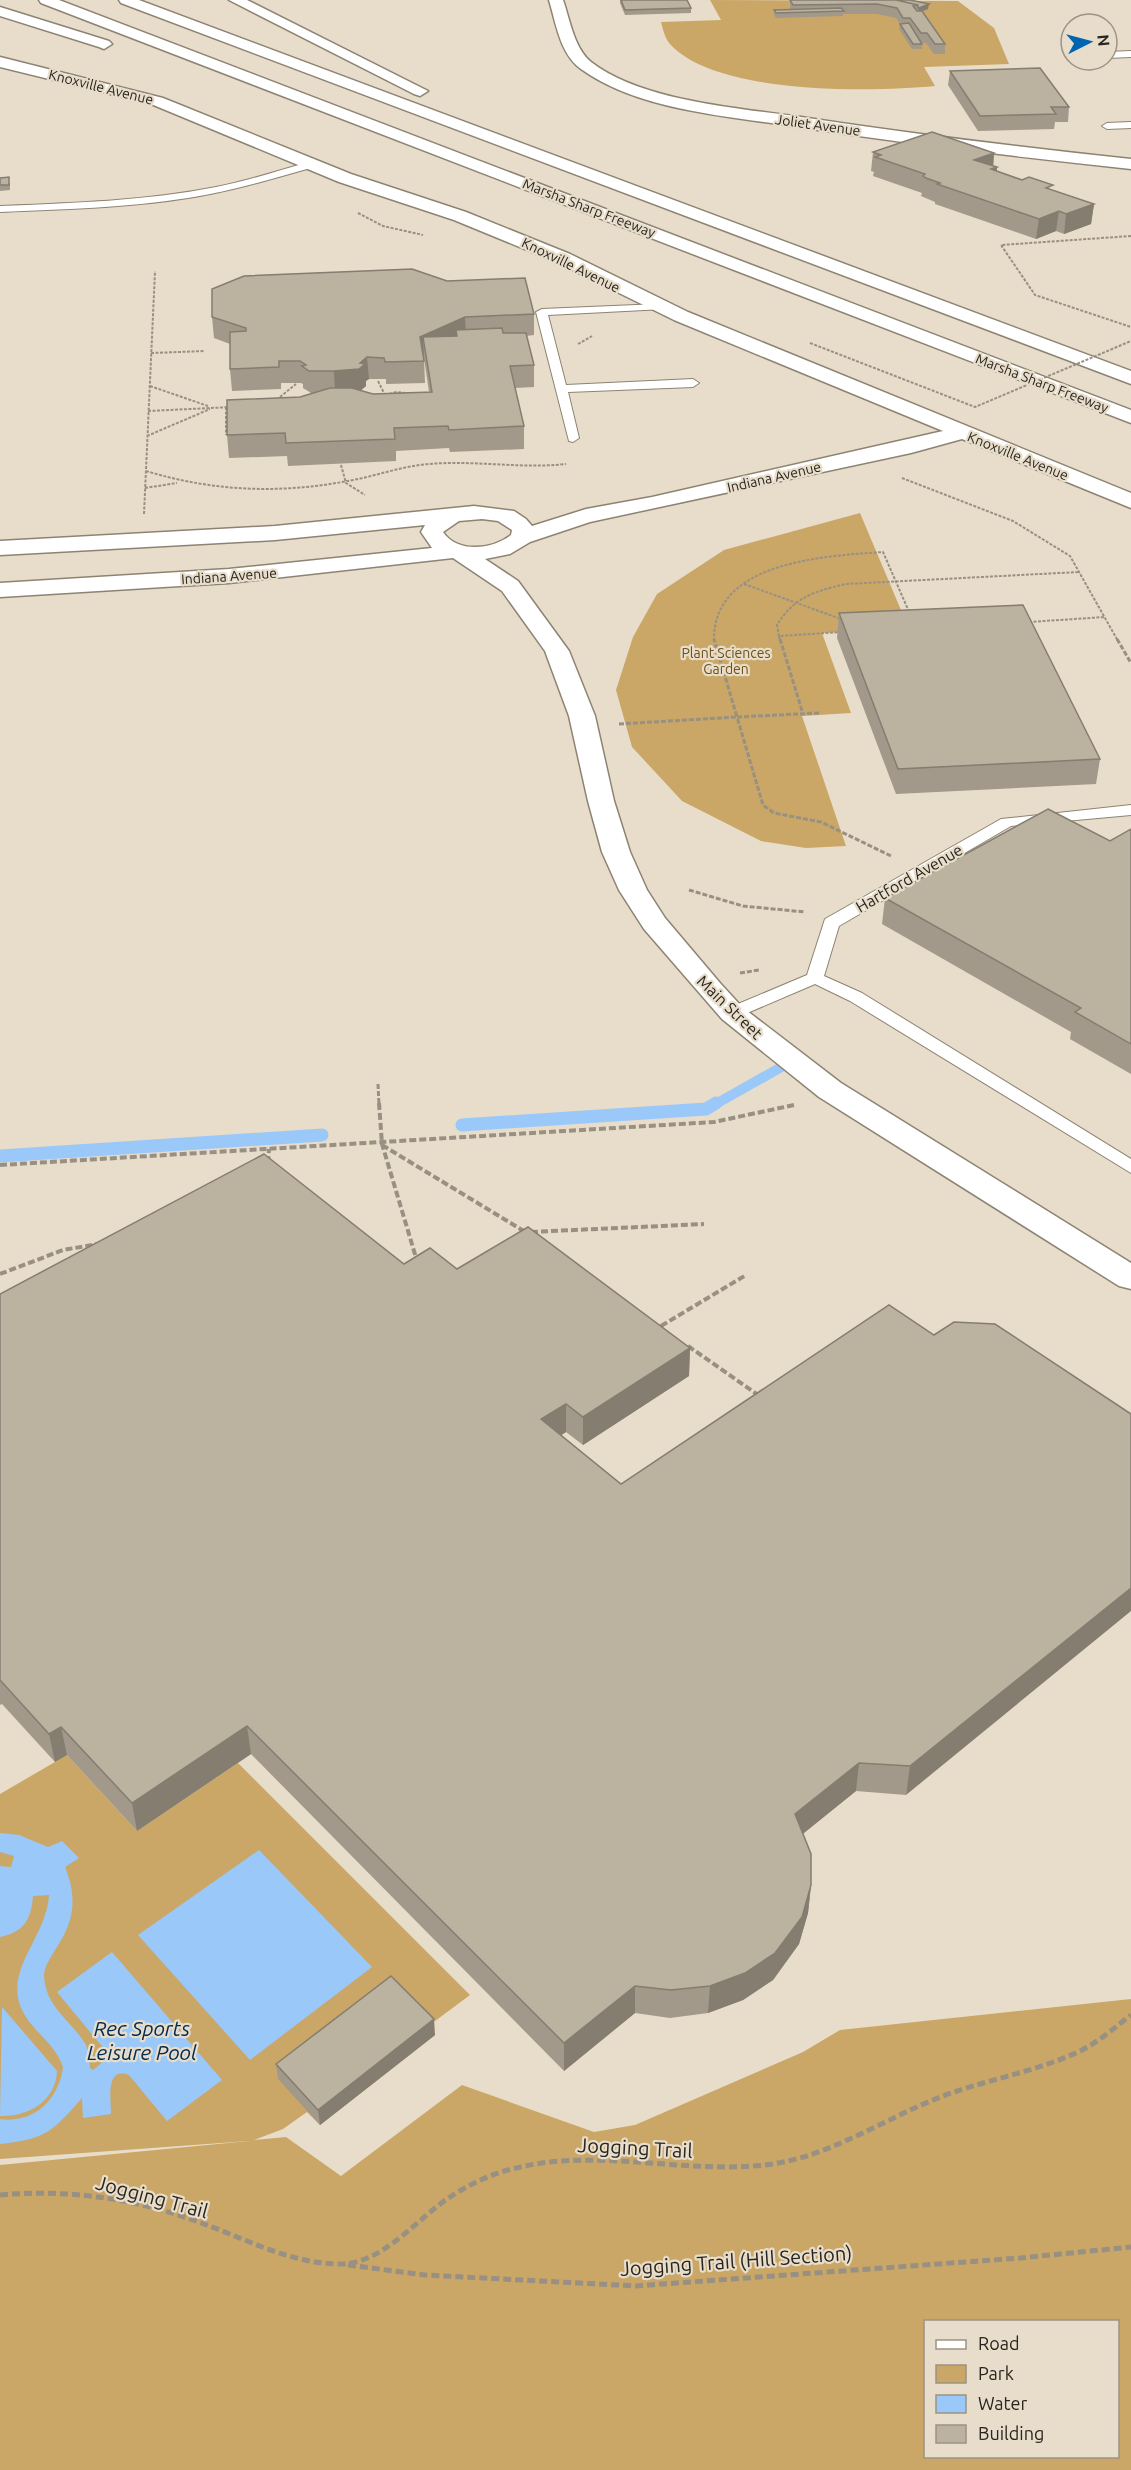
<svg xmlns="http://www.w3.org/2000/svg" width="1131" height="2470" font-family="Ubuntu,sans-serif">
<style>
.green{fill:#caa766;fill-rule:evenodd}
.water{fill:#9ac8f9}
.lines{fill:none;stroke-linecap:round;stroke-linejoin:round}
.stream-far1{stroke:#9ac8f9;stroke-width:10}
.stream{stroke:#9ac8f9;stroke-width:13}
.service-casing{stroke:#8d8372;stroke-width:2}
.minor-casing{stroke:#8d8372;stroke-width:3}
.motorway-casing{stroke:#8d8372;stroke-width:3}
.path-far3{stroke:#989082;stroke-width:2;stroke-dasharray:3 1.5;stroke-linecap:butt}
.path-far2{stroke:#989082;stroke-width:3;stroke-dasharray:5 2;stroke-linecap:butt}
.path-far1{stroke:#989082;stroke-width:4;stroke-dasharray:7 3;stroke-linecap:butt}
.path{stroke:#989082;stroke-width:5;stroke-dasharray:8 4;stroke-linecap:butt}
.service{fill:#fff;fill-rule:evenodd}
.minor{fill:#fff;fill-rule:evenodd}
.motorway{fill:#fff;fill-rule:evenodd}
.path-bridge{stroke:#989082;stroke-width:2;stroke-dasharray:3 1.5;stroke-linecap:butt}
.wall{fill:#a2998a;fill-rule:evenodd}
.shaded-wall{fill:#847d70}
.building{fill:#bcb2a0;stroke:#847d70;stroke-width:1.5}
.labels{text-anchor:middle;stroke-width:4.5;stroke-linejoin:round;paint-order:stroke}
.far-street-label{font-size:14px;fill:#28251e;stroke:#e8ddca}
.far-park-label{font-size:14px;fill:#6d5117;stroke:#e8ddca}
.street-label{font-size:16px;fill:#28251e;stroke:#e8ddca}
.near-street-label{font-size:20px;fill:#28251e;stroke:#e8ddca}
.near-water-label{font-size:21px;font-style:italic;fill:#002a4f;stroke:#e8ddca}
</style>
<rect width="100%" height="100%" fill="#e8ddca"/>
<!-- green -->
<path class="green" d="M 710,0 L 958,1 L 994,28 L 1009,64 L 924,67 L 935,86 C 870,92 716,95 670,44 C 665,38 663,30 661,22 L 721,20 Z
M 860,513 L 909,629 L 822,633 L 851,713 L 802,716 L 846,846 L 806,848 L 761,841 L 682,801 L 632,747 L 616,690 L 633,637 L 657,594 L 724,550 Z
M 67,1755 L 137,1831 L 238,1763 L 470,1995 L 427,2027 L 435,2035 L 320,2125 L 307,2112 L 283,2129 L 254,2140 L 286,2137 L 341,2176 L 462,2085 L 594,2132 L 635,2125 L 803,2052 L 840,2030 L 1131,1999 L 1131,2470 L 0,2470 L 0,2165 L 249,2141 L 0,2159 L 0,1794 ZM 926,2322 L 1118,2322 L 1118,2456 L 926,2456 Z"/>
<!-- water -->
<path class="water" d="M 0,1833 L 19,1835 L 48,1847 L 62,1841 L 79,1858 L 65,1867 C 78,1899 74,1922 55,1950 C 51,1957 44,1967 44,1975 C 45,2007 71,2020 86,2045 C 89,2052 89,2060 90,2068 L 93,2070 L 110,2056 L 57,1992 L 112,1952 L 222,2080 L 167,2121 L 129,2075 C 105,2066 111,2099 111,2114 L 83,2118 L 82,2098 C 52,2132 46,2139 0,2144 L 0,2119 C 34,2124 59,2099 63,2067 C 55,2043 32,2031 22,2010 C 3,1970 47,1937 49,1895 L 33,1896 C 31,1920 24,1932 0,1937 L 0,1866 L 11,1867 L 14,1856 L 0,1852 Z
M 259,1850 L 372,1967 L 250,2060 L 138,1935 Z
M 2,2007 L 57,2071 C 56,2101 28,2117 0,2116 Z"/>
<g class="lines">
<!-- stream-far1 -->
<path class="stream-far1" d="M 714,1105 L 792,1061"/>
<!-- stream -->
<path class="stream" d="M 462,1125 L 706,1109 L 716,1103
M 0,1156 L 322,1135"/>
<!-- service casing -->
<g class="service-casing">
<path id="service" d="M 1131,51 L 1131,57 L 1107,58 L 1107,52 Z
M 1131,122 L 1131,128 L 1107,129 L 1102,126 L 1107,123 Z
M 310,162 L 314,163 L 314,167 C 272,179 231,191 188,198 C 126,208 63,209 0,212 L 0,206 C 72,203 145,201 216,187 C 248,181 279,170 310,162 Z
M 660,304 L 666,307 L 664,309 L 548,315 L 566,385 L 693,379 L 699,383 L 693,387 L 568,392 L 579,438 L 573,442 L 569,441 L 536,312 L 542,309 Z
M 1131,805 L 1131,815 L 1011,826 L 839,926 L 824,976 L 862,993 L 1131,1159 L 1131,1173 L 850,1001 L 815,984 L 738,1017 L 726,1017 L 723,1013 L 726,1009 L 807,975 L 825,919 L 1001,819 Z"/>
</g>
<!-- minor casing -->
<g class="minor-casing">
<path id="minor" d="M 549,0 L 563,0 C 570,20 574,48 591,62 C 641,101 738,108 801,117 C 911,134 1020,147 1131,159 L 1131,169 C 1019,157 909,144 798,127 C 729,116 639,111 581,69 C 560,54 556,23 549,0 Z
M 0,57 L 163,98 L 351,174 L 466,212 L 570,254 L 688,312 L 1131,493 L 1131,508 L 962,439 L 911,453 L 590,522 L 530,542 L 510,554 L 485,559 L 518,581 L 569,651 L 595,716 L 614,801 L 630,852 L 647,890 L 665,918 L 720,983 L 742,1007 L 841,1083 L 1131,1263 L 1131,1289 L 1119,1286 L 819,1097 L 722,1019 L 644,929 L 619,890 L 602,852 L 588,801 L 569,716 L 545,651 L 502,591 L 453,558 L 229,583 L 0,597 L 0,583 L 229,569 L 432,548 L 421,532 L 425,525 L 275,540 L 0,555 L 0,541 L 275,526 L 474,506 L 514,511 L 526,519 L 532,526 L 586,509 L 652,497 L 943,431 L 674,320 L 556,262 L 454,220 L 339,182 L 151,104 L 0,67 ZM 482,519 L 498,521 L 512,530 L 511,535 C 493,549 458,554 443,532 L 459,521 Z"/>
</g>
<!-- motorway casing -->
<g class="motorway-casing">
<path id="motorway" d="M 39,0 L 59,0 L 1131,410 L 1131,423 L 41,3 Z
M 119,0 L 139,0 L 1131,371 L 1131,384 L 121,3 Z
M 229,0 L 247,0 L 428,91 L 420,96 L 414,94 Z
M 0,7 L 109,41 L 112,44 L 104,49 L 99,47 L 0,16 Z"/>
</g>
<!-- path-far3 -->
<path class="path-far3" d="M 358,213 L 383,226 L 423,235
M 1131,236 L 1001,245 L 1035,295 L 1131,327
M 578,344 L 592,336
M 151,353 L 205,351
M 378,381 L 385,395
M 150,386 L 208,406
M 385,395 L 397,392 L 413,394
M 280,397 L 296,384
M 260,400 L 285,399
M 226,407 L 226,435
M 148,411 L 232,407
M 147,436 L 210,409
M 341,465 L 346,483 L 365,495
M 146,471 C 215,492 283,494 353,480 C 379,475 403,466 429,464 C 475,460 520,469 566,464
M 902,478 L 1013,521 L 1070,556 L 1118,641
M 145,488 L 177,483
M 144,514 L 155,271
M 744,584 L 841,619
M 1029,622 L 1105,617
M 842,632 L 779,636 L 777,625 C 794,597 815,591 846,584 L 1079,572
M 779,636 L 780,641
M 714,641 C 712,561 825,556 883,552 L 910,614"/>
<!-- path-far2 -->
<path class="path-far2" d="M 780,639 L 803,714
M 1117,639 L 1131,663
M 819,713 L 737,717 L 763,805 L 774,813 L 821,822 L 891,856
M 619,724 L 737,717 L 714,639
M 689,890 L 743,906 L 805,912
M 740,973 L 759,970
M 378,1084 L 379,1105"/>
<!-- path-far1 -->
<path class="path-far1" d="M 379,1103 L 382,1144 L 417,1261
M 382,1145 L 527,1233
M 268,1163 L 269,1149
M 0,1165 L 714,1122 L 794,1105
M 531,1232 L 704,1224
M 0,1274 L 63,1250 L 98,1244
M 661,1326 L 746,1275
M 688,1346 L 758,1395"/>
<!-- path -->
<path class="path" d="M 0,2195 C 67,2189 132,2198 196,2221 C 242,2237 290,2264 340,2264 C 382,2264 415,2221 447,2199 C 466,2186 488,2175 512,2169 C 595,2147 680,2174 765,2165 C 826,2158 877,2123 933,2100 C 981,2080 1035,2073 1082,2050 C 1100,2041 1115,2027 1131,2015
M 348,2265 L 425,2275 L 636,2286 L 1020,2258 L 1131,2247"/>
<!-- service -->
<use href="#service" class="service"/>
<!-- minor -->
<use href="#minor" class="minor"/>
<!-- motorway -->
<use href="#motorway" class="motorway"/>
<!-- path-bridge -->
<path class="path-bridge" d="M 810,343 L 975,407 L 1131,341"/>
</g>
<!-- wall -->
<path class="wall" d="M 620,0 L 687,0 L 691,8 L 691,13 L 625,15 L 620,3 Z
M 790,0 L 910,0 L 928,9 L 922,11 L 945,44 L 945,54 L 934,54 L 926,43 L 922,43 L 922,49 L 912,49 L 899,29 L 900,24 L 896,18 L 877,14 L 843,14 L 843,16 L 776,18 L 774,15 L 774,10 L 790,10 Z
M 950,71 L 1069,107 L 1068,122 L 1055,122 L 1054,129 L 978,131 L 948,85 Z
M 873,152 L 994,153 L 993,166 L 997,167 L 997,171 L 1094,204 L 1091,224 L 1064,234 L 1056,231 L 1036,239 L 935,204 L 935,202 L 921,196 L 922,193 L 873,176 L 874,172 L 871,171 Z
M 0,178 L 10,183 L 10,190 L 0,191 Z
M 534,314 L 534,335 L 526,336 L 534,365 L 534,387 L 515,388 L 524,426 L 524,449 L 450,452 L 449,448 L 396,451 L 396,461 L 288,466 L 287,456 L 229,458 L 227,435 L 300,397 L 314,393 L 311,393 L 303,388 L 303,384 L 301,383 L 281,383 L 281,389 L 232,391 L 230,369 L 230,344 L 214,338 L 212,317 ZM 424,358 L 429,392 L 373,394 L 360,391 L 366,386 L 366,381 L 369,379 L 386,379 L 386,384 L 425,383 Z
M 839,613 L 1100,759 L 1096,784 L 896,794 L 837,638 Z
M 1131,829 L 1131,1074 L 1070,1039 L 1071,1032 L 882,924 L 885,898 L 1110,841 Z
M 404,1264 L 457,1269 L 690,1348 L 689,1376 L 583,1445 L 566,1432 L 561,1435 L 621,1484 L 934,1335 L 995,1324 L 906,1795 L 856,1791 L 803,1833 L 811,1885 L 808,1913 L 799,1944 L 773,1980 L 743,2000 L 708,2013 L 670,2018 L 635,2013 L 564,2071 L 251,1754 L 137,1831 L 67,1755 L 55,1762 L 2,1704 L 0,1705 L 0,1294 Z
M 435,2035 L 320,2125 L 278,2079 L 276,2064 Z"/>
<!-- shaded-wall -->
<path class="shaded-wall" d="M 929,4 L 928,9 L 918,13 L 919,8 Z
M 994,153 L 993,169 L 997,167 L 995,187 L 974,160 Z
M 1094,204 L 1091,224 L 1064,234 L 1066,214 Z
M 1059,211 L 1056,231 L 1036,239 L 1039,219 Z
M 465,317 L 466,338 L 456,330 L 456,343 L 423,337 L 424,358 L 420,337 Z
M 367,357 L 369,379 L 366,381 L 366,386 L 360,391 L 335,393 L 334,371 L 360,363 Z
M 690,1348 L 689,1376 L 583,1445 L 583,1417 Z
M 566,1404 L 566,1432 L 542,1448 L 541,1419 Z
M 1131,1588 L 1131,1611 L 906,1795 L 910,1766 Z
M 247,1726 L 251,1754 L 137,1831 L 132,1803 Z
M 61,1727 L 67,1755 L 55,1762 L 49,1734 Z
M 859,1763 L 856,1791 L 793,1842 L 795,1814 Z
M 811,1885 L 808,1913 L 799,1944 L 773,1980 L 743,2000 L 708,2013 L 710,1986 Z
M 635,1986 L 635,2013 L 564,2071 L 564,2043 Z
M 434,2019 L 435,2035 L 320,2125 L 318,2110 Z"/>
<!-- building -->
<path class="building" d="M 621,0 L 687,0 L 691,8 L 625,10 Z
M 790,0 L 896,0 L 918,5 L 913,6 L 917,11 L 922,11 L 945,44 L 935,44 L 927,33 L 921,33 L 910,18 L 903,18 L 897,8 L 877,4 L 793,5 Z
M 896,0 L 910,0 L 929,4 L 919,8 L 918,8 L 918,5 Z
M 841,8 L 844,11 L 776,13 L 774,10 Z
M 909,23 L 922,44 L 913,44 L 900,24 Z
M 1040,68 L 1069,107 L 1051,107 L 1056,114 L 980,116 L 950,71 Z
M 932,132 L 994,153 L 974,160 L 997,167 L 991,169 L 1022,180 L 1029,177 L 1053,185 L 1046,188 L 1094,204 L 1066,214 L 1059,211 L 1039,219 L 937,184 L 940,183 L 926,178 L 923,176 L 925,174 L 875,157 L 881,155 L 873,152 Z
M 9,177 L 9,185 L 0,185 L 0,178 Z
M 412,269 L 447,281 L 525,278 L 534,314 L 465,317 L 420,337 L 424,361 L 385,362 L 384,358 L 367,357 L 360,363 L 365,364 L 359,369 L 334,371 L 309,371 L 302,366 L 306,365 L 300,361 L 279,361 L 279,367 L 230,369 L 230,332 L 246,331 L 246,328 L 212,317 L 212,289 L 244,276 Z
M 502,328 L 503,333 L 526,333 L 534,365 L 510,366 L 524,426 L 449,430 L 448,426 L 394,428 L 395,439 L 286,443 L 285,433 L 227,435 L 227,400 L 300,397 L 330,388 L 352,388 L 373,394 L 432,392 L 423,337 L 457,336 L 456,330 Z
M 1023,605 L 1100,759 L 898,769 L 839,613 Z
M 1048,809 L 1110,841 L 1131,829 L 1131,1044 L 1075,1012 L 1081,1008 L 885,898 Z
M 264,1154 L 404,1264 L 430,1248 L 457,1269 L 528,1227 L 690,1348 L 583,1417 L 566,1404 L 541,1419 L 621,1484 L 889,1305 L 934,1335 L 954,1322 L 995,1324 L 1131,1414 L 1131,1588 L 910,1766 L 859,1763 L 795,1814 L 811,1854 L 811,1885 L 802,1917 L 775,1953 L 745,1973 L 710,1986 L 671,1990 L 635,1986 L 564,2043 L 247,1726 L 132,1803 L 61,1727 L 49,1734 L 0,1680 L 0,1294 Z
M 391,1976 L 434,2019 L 318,2110 L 276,2064 Z"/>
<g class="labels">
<!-- far-street labels -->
<g class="far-street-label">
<text transform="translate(101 87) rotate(14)" y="5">Knoxville Avenue</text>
<text transform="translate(818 125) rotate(8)" y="5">Joliet Avenue</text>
<text transform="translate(589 208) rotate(21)" y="5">Marsha Sharp Freeway</text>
<text transform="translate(571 265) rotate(26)" y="5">Knoxville Avenue</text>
<text transform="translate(1042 383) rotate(21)" y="5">Marsha Sharp Freeway</text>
<text transform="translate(1018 456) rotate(22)" y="5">Knoxville Avenue</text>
<text transform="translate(774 477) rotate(-13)" y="5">Indiana Avenue</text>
<text transform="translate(229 576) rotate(-4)" y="5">Indiana Avenue</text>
</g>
<!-- far-park labels -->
<g class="far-park-label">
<text x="726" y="658">Plant Sciences<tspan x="726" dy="16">Garden</tspan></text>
</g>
<!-- street labels -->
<g class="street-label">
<text transform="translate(909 878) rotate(-30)" y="6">Hartford Avenue</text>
<text transform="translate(730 1007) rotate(44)" y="6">Main Street</text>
</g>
<!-- near-street labels -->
<g class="near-street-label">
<text transform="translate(635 2148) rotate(3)" y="7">Jogging Trail</text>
<text transform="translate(152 2197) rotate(15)" y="7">Jogging Trail</text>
<text transform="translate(736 2261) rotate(-4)" y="7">Jogging Trail (Hill Section)</text>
</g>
<!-- near-water labels -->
<g class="near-water-label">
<text x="142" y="2036">Rec Sports<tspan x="142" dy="24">Leisure Pool</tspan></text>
</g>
</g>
<!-- legend -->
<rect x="924" y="2320" width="195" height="138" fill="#e8ddca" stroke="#9b9385" stroke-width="1.5"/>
<rect x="936" y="2340" width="30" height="9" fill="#ffffff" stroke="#9b9385" stroke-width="1.5"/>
<text x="978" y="2350" font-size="18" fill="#28251e">Road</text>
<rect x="936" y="2365" width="30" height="18" fill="#caa766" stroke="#9b9385" stroke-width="1.5"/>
<text x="978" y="2380" font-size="18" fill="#28251e">Park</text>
<rect x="936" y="2395" width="30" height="18" fill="#9ac8f9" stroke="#9b9385" stroke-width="1.5"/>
<text x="978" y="2410" font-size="18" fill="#28251e">Water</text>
<rect x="936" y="2425" width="30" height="18" fill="#bcb2a0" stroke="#9b9385" stroke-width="1.5"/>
<text x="978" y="2440" font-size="18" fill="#28251e">Building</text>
<!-- north arrow -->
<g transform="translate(1089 42) rotate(84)"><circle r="28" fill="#e8ddca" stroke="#9b9385" stroke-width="1.5"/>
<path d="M0-4.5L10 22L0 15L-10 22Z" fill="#0064b1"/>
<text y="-9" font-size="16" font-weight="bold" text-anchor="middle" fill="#28251e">N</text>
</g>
</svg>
